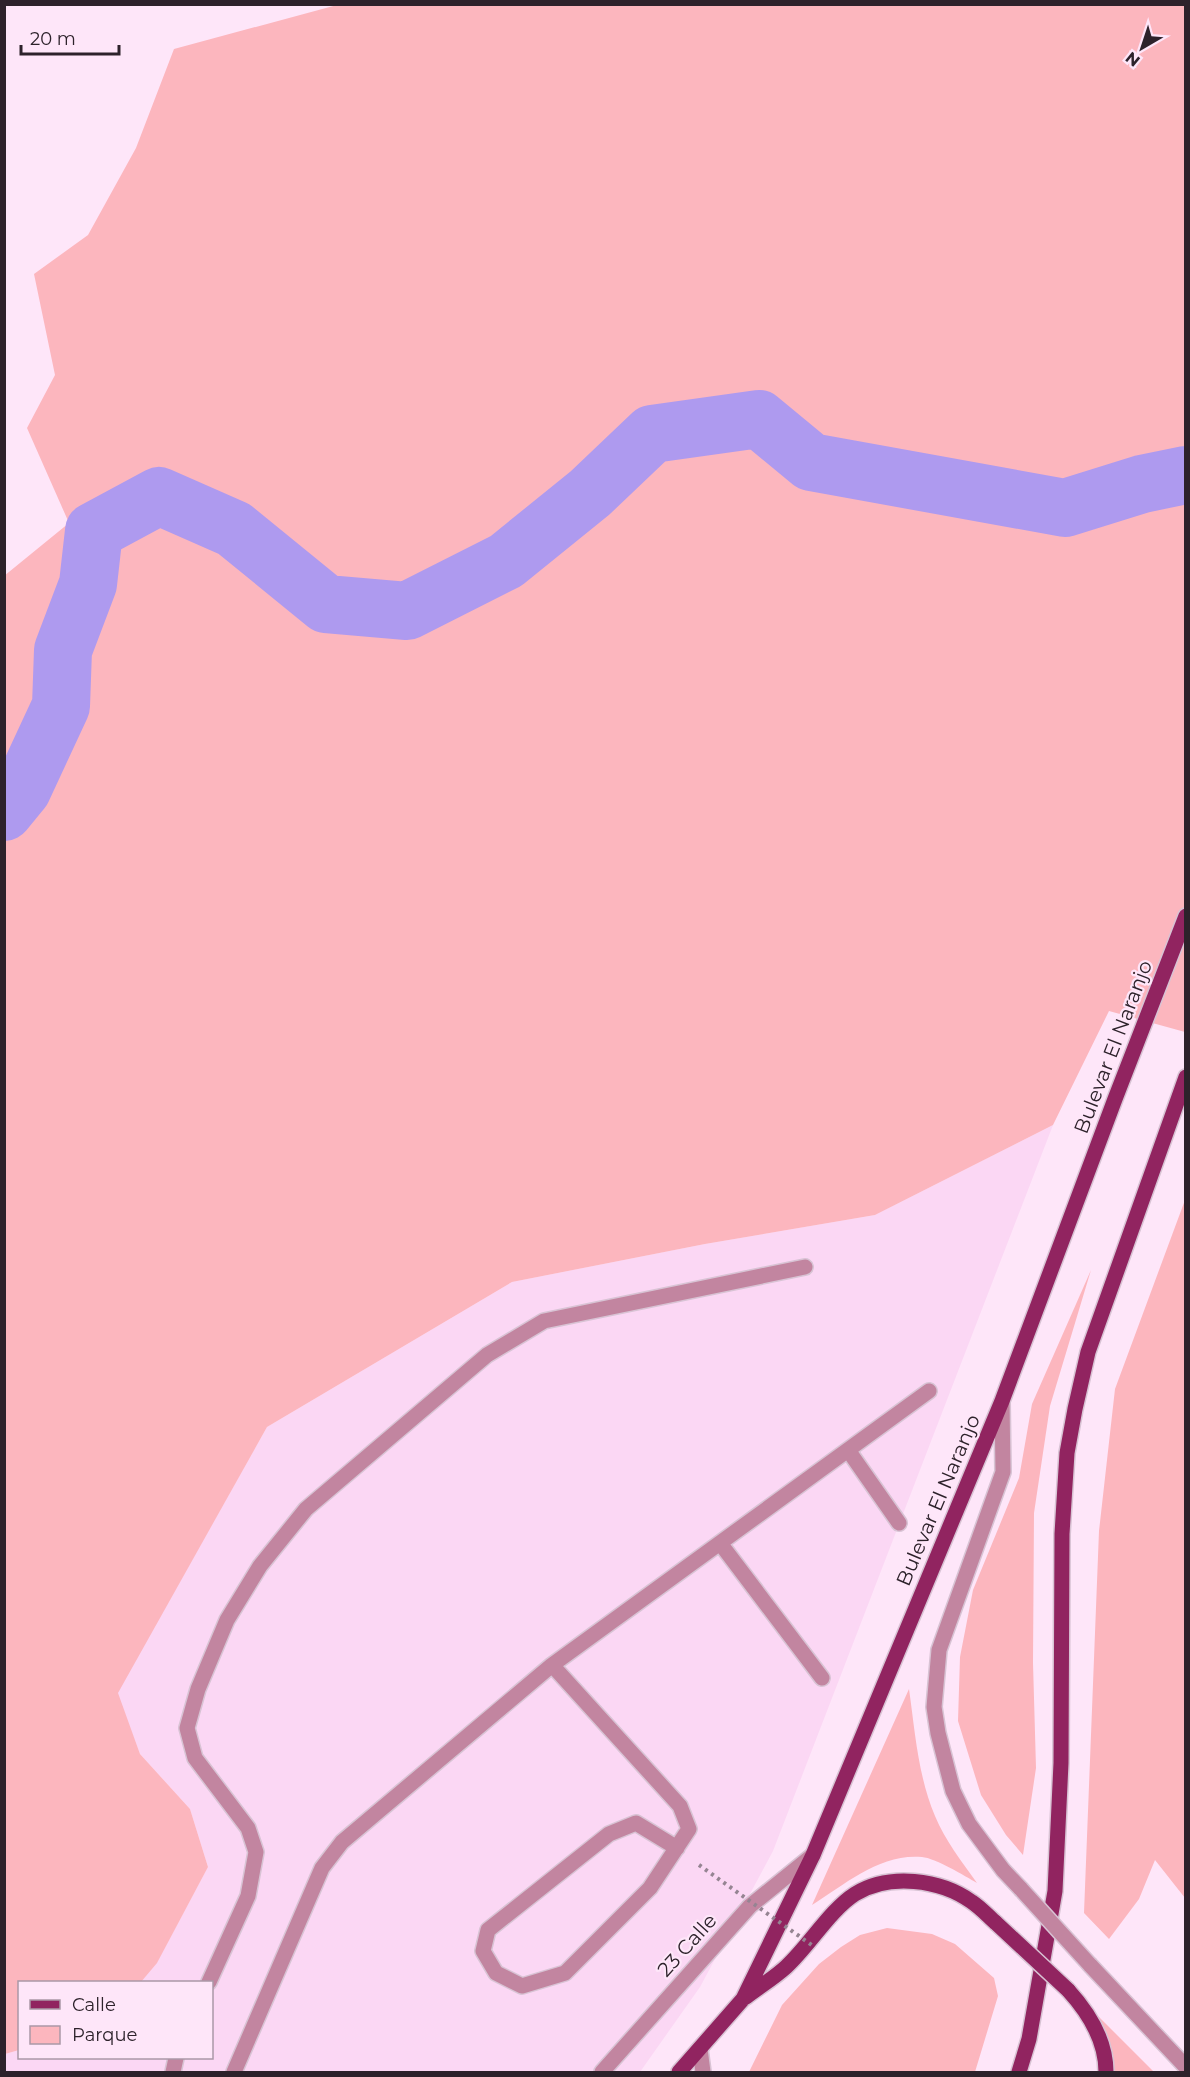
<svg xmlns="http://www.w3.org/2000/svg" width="1190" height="2077" font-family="Montserrat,sans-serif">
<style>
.built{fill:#fbd7f4}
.green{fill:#fcb6be}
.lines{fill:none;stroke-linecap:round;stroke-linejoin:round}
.river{stroke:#ae9aef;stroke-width:58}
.lane-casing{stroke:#d8c3d4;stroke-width:18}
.street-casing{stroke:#d8c3d4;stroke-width:18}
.primary-casing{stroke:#d8c3d4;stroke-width:18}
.lane{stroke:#c285a0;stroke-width:15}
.street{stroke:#c285a0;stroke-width:15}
.primary{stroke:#912460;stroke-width:15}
.lane-bridge-casing{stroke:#d8c3d4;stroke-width:18;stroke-linecap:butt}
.primary-bridge-casing{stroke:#d8c3d4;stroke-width:18;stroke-linecap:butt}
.path-bridge{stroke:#958492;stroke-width:4;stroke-dasharray:3 4.5;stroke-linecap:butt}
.lane-bridge{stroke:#c285a0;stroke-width:15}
.primary-bridge{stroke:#912460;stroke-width:15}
.labels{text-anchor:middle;stroke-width:4.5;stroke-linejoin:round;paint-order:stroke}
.street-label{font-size:20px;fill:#2d222b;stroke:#fee6f9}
</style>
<rect width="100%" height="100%" fill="#fee6f9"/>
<!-- built -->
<path class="built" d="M 1053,1125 L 773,1851 L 700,1987 L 640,2072 L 5,2072 L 5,2054 L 19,2050 L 20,2058 L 212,2058 L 212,1982 L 141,1982 L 157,1962 L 208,1867 L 190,1809 L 140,1754 L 117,1693 L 267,1427 L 512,1282 L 705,1244 L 875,1215 Z"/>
<!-- green -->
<path class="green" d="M 337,5 L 1185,5 L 1185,1032 L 1109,1011 L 1053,1125 L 875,1215 L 705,1244 L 512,1282 L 267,1427 L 118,1693 L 140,1754 L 190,1809 L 208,1867 L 157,1963 L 141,1982 L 20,1982 L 19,2050 L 5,2054 L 4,576 L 69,523 L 27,428 L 55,375 L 34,274 L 88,235 L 136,148 L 174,49 Z
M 1185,1200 L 1185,1898 L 1155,1860 L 1139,1899 L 1109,1939 L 1084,1913 L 1099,1531 L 1115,1389 Z
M 1091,1270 L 1050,1406 L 1034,1513 L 1033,1663 L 1036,1768 L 1023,1855 L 1006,1835 L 981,1795 L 958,1721 L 960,1657 L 973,1590 L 1019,1478 L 1032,1404 Z
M 909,1689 C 915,1731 918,1776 935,1816 C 945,1840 962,1862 977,1883 C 965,1876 935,1858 922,1857 C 881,1853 845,1884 812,1905 Z
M 887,1928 L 932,1934 L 955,1944 L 994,1978 L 998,1996 L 975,2072 L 749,2072 L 782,2005 L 819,1964 L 841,1947 L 860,1935 Z
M 1096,2014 L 1154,2072 L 1114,2072 L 1108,2040 Z"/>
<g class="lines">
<!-- river -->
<path class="river" d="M 4,812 L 22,790 L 61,706 L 63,650 L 88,584 L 94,531 L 159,496 L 234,529 L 326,604 L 407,611 L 506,561 L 590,493 L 652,434 L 759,419 L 811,462 L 1065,508 L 1142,484 L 1186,475"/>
<!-- lane casing -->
<g class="lane-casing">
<path id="lane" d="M 1002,1402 L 1003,1472 L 939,1650 L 934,1707 L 938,1733 L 953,1791 L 969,1824 L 1003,1870 L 1021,1889
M 848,1450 L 899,1523
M 720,1543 L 822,1678
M 552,1665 L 680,1806 L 689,1829 L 650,1888 L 565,1973 L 522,1986 L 496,1973 L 483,1951 L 488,1930 L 609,1834 L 636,1823 L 677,1848
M 1090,1965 L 1186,2067
M 209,1982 L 248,1896 L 256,1852 L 248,1828 L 195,1758 L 187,1728 L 198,1689 L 227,1620 L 260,1566 L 306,1509 L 487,1355 L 544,1321 L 805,1267
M 700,2049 L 703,2072
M 173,2072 L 176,2058
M 234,2072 L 322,1868 L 342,1842 L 552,1665 L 929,1391"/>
</g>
<!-- street casing -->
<g class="street-casing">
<path id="street" d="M 602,2072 L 750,1906 L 813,1855"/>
</g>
<!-- primary casing -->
<g class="primary-casing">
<path id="primary" d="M 1068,1990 C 1089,2013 1106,2040 1106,2072
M 746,1997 C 759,1987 774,1978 786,1967 C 809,1946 830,1910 855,1894 C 889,1873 940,1879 972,1902 C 981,1908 988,1916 996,1923
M 679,2072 L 743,1999 L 813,1855 L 1002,1401 L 1115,1099 L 1186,916
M 1019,2072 L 1029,2039 L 1055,1891 L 1061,1763 L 1062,1534 L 1067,1453 L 1075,1409 L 1088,1352 L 1186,1077"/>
</g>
<!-- lane -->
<use href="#lane" class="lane"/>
<!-- street -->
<use href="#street" class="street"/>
<!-- primary -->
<use href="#primary" class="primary"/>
<!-- lane-bridge casing -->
<g class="lane-bridge-casing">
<path id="lane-bridge" d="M 1021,1889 L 1090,1965"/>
</g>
<!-- primary-bridge casing -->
<g class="primary-bridge-casing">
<path id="primary-bridge" d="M 996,1923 L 1068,1990"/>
</g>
<!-- path-bridge -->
<path class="path-bridge" d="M 699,1865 L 813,1946"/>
<!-- lane-bridge -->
<use href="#lane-bridge" class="lane-bridge"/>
<!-- primary-bridge -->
<use href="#primary-bridge" class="primary-bridge"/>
</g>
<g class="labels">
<!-- street labels -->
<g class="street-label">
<text transform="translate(1113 1047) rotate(-69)" y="7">Bulevar El Naranjo</text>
<text transform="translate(938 1500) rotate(-67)" y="7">Bulevar El Naranjo</text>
<text transform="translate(687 1945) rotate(-48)" y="7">23 Calle</text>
</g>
</g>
<!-- border -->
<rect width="1190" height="2077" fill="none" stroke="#2d222b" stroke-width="12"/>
<!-- legend -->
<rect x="18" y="1981" width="195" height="78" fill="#fee6f9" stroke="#aa98a7" stroke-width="1.5"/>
<rect x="30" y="2000" width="30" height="9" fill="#912460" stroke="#aa98a7" stroke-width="1.5"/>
<text x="72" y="2011" font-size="18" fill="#2d222b">Calle</text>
<rect x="30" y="2026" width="30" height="18" fill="#fcb6be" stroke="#aa98a7" stroke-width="1.5"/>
<text x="72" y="2041" font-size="18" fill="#2d222b">Parque</text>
<!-- north arrow -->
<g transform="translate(1142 48) rotate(219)" stroke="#fee6f9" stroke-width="4.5" paint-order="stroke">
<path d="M0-4.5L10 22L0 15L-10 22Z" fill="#2d222b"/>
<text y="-9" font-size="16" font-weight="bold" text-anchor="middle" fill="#2d222b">N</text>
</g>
<!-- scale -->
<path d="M21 45v9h98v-9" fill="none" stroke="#2d222b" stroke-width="3"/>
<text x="30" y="45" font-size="18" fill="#2d222b" stroke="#fee6f9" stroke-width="4.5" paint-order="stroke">20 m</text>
</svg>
